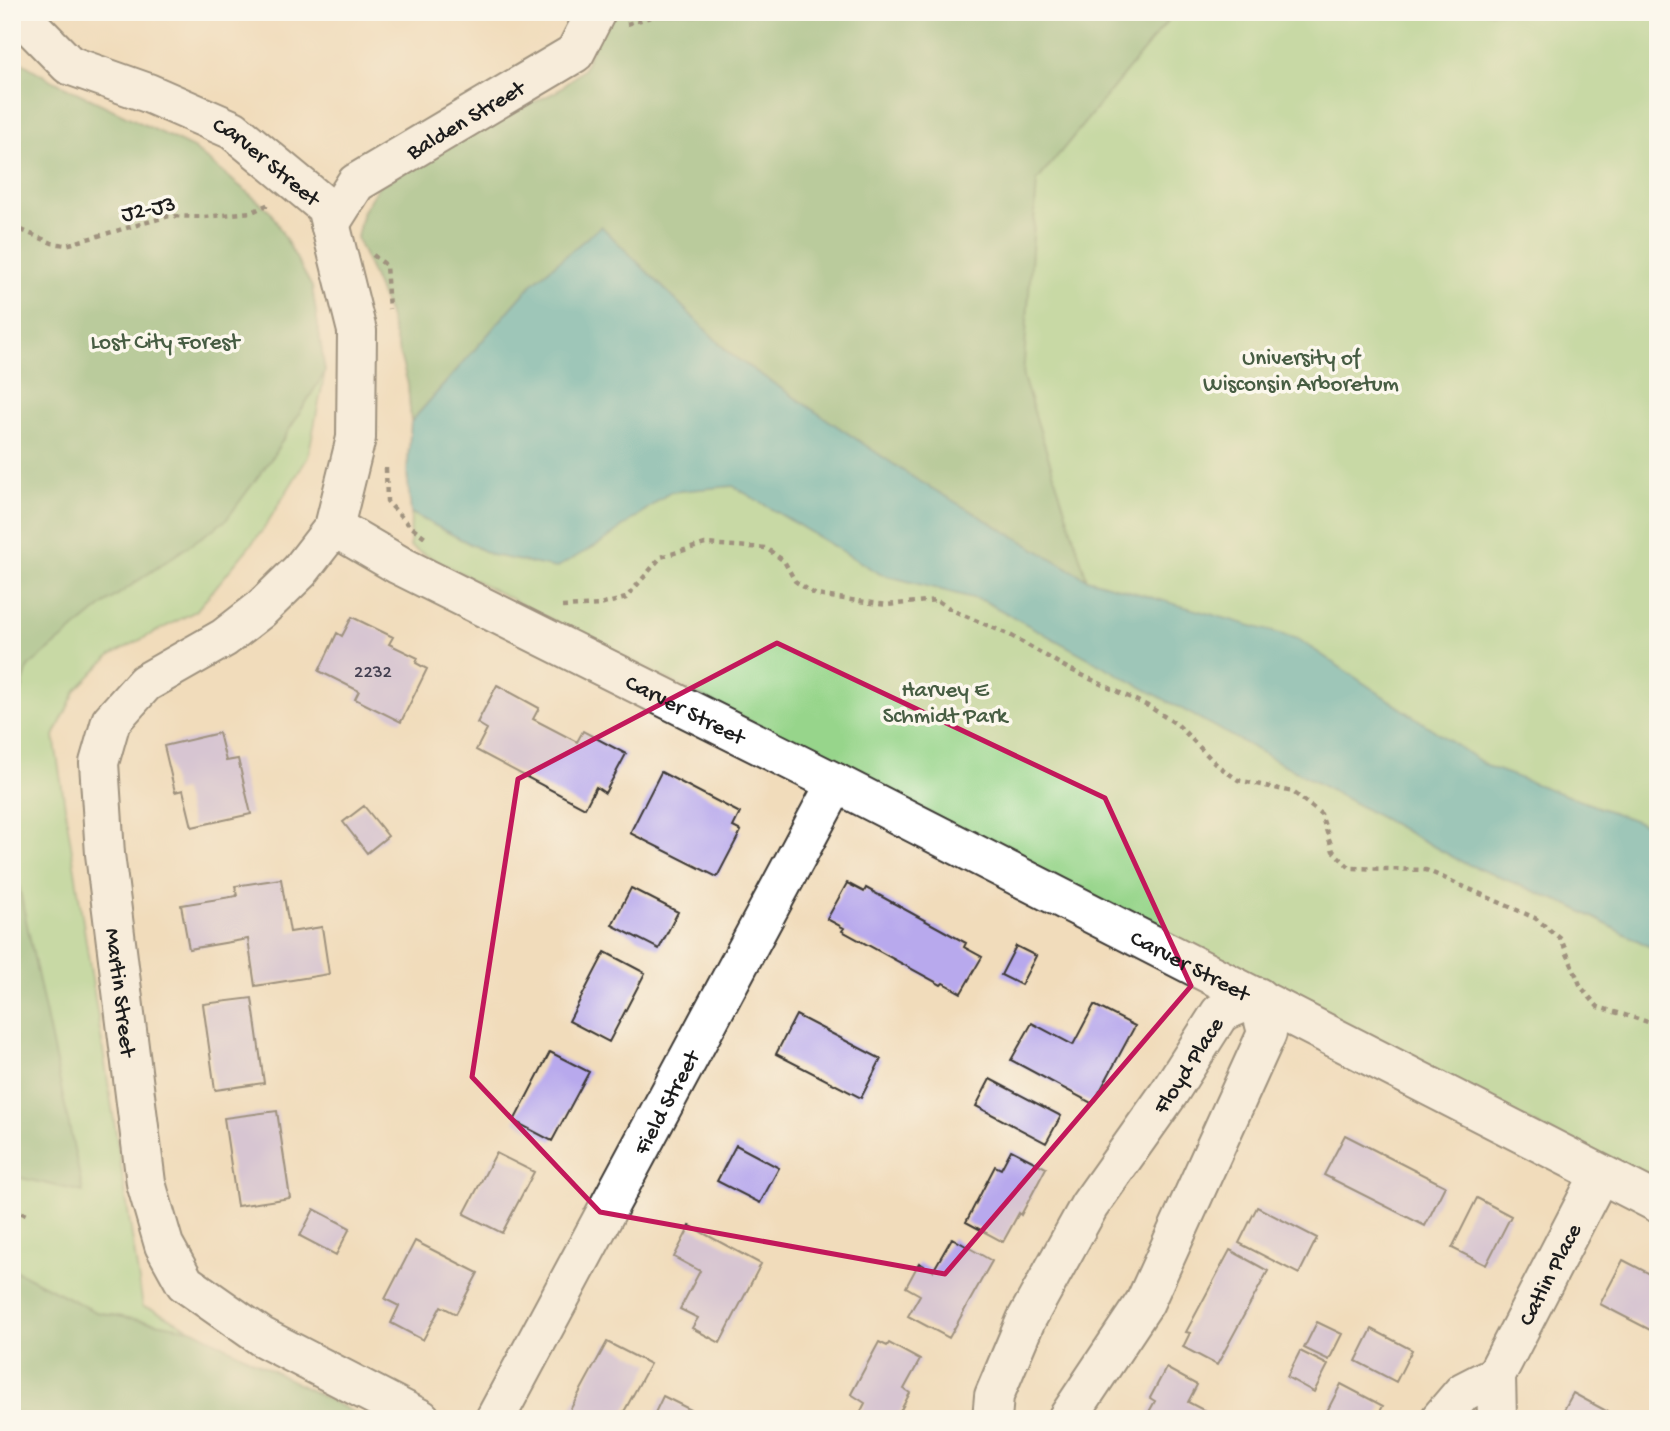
<svg xmlns="http://www.w3.org/2000/svg" width="1670" height="1431" font-family="'Gochi Hand',sans-serif">
<style>
.green{fill:#97d58b;stroke:#5a7854;stroke-width:2}
.forest{fill:#79b677;stroke:#4a694a;stroke-width:2}
.water{fill:#3aacb4;stroke:#2b6468;stroke-width:2}
.building{fill:#b8a9ed}
.lines{fill:none;stroke-linecap:round;stroke-linejoin:round}
.minor-casing{stroke:#3c3934;stroke-width:42}
.path{stroke:#3c3934;stroke-width:4.5;stroke-dasharray:5 5;stroke-linecap:butt}
.minor{stroke:#fff;stroke-width:38}
.marked{fill:none;stroke:#c2185b;stroke-width:5;stroke-linejoin:round}
.labels{text-anchor:middle;stroke-width:7;stroke-linejoin:round;paint-order:stroke}
.number-label{font-size:19px;fill:#433f50}
.street-label{font-size:23px;fill:#1c1c1c;stroke:#fbf7ec}
.park-label{font-size:23px;fill:#475d43;stroke:#fbf7ec}
</style>
<rect width="100%" height="100%" fill="#fbf7ec"/>
<filter id="ink" filterUnits="userSpaceOnUse"><feTurbulence type="fractalNoise" baseFrequency=".0143" numOctaves="2"/><feDisplacementMap in="SourceGraphic" scale="14" xChannelSelector="R" yChannelSelector="G"/><feConvolveMatrix kernelMatrix="1 2 1 2 8 2 1 2 1" color-interpolation-filters="sRGB"/></filter>
<filter id="wash" filterUnits="userSpaceOnUse"><feTurbulence type="fractalNoise" baseFrequency=".00686" numOctaves="4" result="noise"/><feDisplacementMap in="SourceGraphic" scale="28" xChannelSelector="R" yChannelSelector="G"/><feGaussianBlur stdDeviation="1.57" result="paint"/><feColorMatrix in="noise" values="0 0 0 0 0 0 0 0 0 0 0 0 0 0 0 0 0 1.4 0 .05"/><feComposite in="paint" operator="in"/></filter>
<g filter="url(#wash)">
<rect width="100%" height="100%" fill="#f1dcbb"/>
<!-- green -->
<path class="green" d="M 608,12 L 1658,12 L 1658,1187 L 410,547 L 411,513 L 407,472 L 411,422 L 408,384 L 388,312 L 357,238 L 363,211 L 484,126 L 556,92 L 583,70 Z
M 12,57 L 51,80 L 193,148 L 270,211 L 312,287 L 325,372 L 308,457 L 263,530 L 196,611 L 111,655 L 76,690 L 54,736 L 143,1307 L 152,1309 L 366,1419 L 12,1419 Z"/>
<!-- forest -->
<path class="forest" d="M 608,12 L 1175,12 L 1037,181 L 1023,377 L 1087,579 L 914,478 L 730,354 L 601,226 L 534,282 L 411,422 L 408,384 L 388,312 L 357,238 L 363,211 L 379,185 L 484,126 L 556,92 L 583,70 Z
M 12,57 L 51,80 L 193,148 L 270,211 L 312,287 L 325,372 L 271,459 L 226,520 L 106,603 L 28,667 L 12,725 Z
M 12,853 L 83,1192 L 12,1176 Z
M 12,1269 L 96,1312 L 194,1330 L 366,1419 L 12,1419 Z"/>
<!-- water -->
<path class="water" d="M 601,226 L 730,354 L 914,478 L 1087,579 L 1298,639 L 1489,767 L 1658,829 L 1658,951 L 1571,906 L 1462,862 L 984,601 L 880,574 L 733,486 L 670,492 L 604,541 L 556,568 L 491,555 L 411,513 L 407,472 L 411,422 L 534,282 Z"/>
<g id="blocks">
<!-- building -->
<path class="building" d="M 352,617 L 393,637 L 389,644 L 418,658 L 416,663 L 427,669 L 401,722 L 355,699 L 359,691 L 319,671 L 337,633 L 342,636 Z
M 497,685 L 539,708 L 533,719 L 577,742 L 583,731 L 626,754 L 605,793 L 596,787 L 585,808 L 476,750 L 487,729 L 477,723 Z
M 219,733 L 226,761 L 238,759 L 251,814 L 192,827 L 183,790 L 175,792 L 164,746 Z
M 661,772 L 740,813 L 733,827 L 741,831 L 717,877 L 630,833 Z
M 364,806 L 388,836 L 367,853 L 343,822 Z
M 281,879 L 290,932 L 322,927 L 329,974 L 255,986 L 248,939 L 189,949 L 181,905 L 237,896 L 235,886 Z
M 847,883 L 864,892 L 866,888 L 966,943 L 964,947 L 982,957 L 961,993 L 943,983 L 941,985 L 842,931 L 844,928 L 827,919 Z
M 631,888 L 678,912 L 659,949 L 612,925 Z
M 1016,946 L 1036,956 L 1021,985 L 1001,975 Z
M 605,952 L 645,973 L 609,1042 L 569,1021 Z
M 252,998 L 264,1083 L 215,1090 L 203,1004 Z
M 1094,1005 L 1135,1026 L 1093,1104 L 1011,1060 L 1032,1023 L 1073,1045 Z
M 796,1015 L 881,1059 L 861,1098 L 776,1054 Z
M 550,1052 L 589,1072 L 552,1141 L 514,1121 Z
M 990,1079 L 1061,1116 L 1046,1143 L 976,1106 Z
M 277,1111 L 290,1198 L 237,1206 L 224,1118 Z
M 1345,1135 L 1445,1186 L 1425,1226 L 1324,1175 Z
M 736,1145 L 779,1168 L 760,1203 L 717,1181 Z
M 1011,1150 L 1046,1168 L 1021,1215 L 1019,1213 L 1003,1242 L 966,1222 L 995,1166 L 1001,1169 Z
M 496,1153 L 534,1172 L 502,1233 L 464,1214 Z
M 1477,1198 L 1511,1216 L 1486,1265 L 1452,1248 Z
M 1257,1207 L 1317,1238 L 1299,1274 L 1239,1243 Z
M 314,1209 L 350,1228 L 336,1255 L 300,1236 Z
M 690,1226 L 761,1264 L 720,1343 L 692,1328 L 698,1318 L 680,1309 L 700,1271 L 674,1257 Z
M 952,1238 L 992,1261 L 949,1338 L 908,1316 L 920,1295 L 906,1287 L 919,1263 L 933,1271 Z
M 415,1241 L 478,1273 L 456,1314 L 441,1306 L 423,1340 L 391,1323 L 399,1306 L 385,1299 Z
M 1230,1250 L 1268,1271 L 1217,1365 L 1183,1347 L 1190,1333 L 1186,1332 Z
M 1623,1260 L 1658,1278 L 1658,1334 L 1600,1304 Z
M 1317,1322 L 1342,1334 L 1329,1360 L 1304,1348 Z
M 1372,1329 L 1412,1350 L 1396,1382 L 1356,1361 Z
M 607,1342 L 650,1364 L 620,1419 L 586,1419 L 570,1410 Z
M 879,1342 L 887,1346 L 889,1343 L 920,1360 L 904,1389 L 910,1393 L 896,1419 L 866,1419 L 859,1415 L 865,1403 L 851,1394 Z
M 1300,1351 L 1328,1365 L 1314,1392 L 1287,1377 Z
M 1166,1368 L 1197,1385 L 1188,1402 L 1211,1414 L 1209,1419 L 1145,1419 L 1155,1401 L 1150,1398 Z
M 1341,1384 L 1383,1406 L 1376,1419 L 1328,1419 L 1324,1417 Z
M 1573,1393 L 1610,1413 L 1607,1419 L 1559,1419 Z
M 663,1396 L 709,1419 L 652,1419 Z"/>
</g>
</g>
<g filter="url(#ink)">
<use href="#blocks" fill-opacity="0" stroke="#3c3934" stroke-width="2"/>
<g class="lines">
<!-- minor casing -->
<g class="minor-casing">
<g id="minor">
<path id="s1" d="M 21,12 L 22,17 L 69,65 L 148,93 L 233,130 L 326,207 L 357,331 L 356,438 L 334,527 L 300,571 L 260,610 L 224,638 L 145,683 L 111,721 L 99,763 L 105,854 L 146,1183 L 164,1245 L 185,1283 L 262,1337 L 421,1419"/>
<path id="s2" d="M 330,224 L 356,183 L 575,53 L 596,12"/>
<path id="s3" d="M 334,527 L 399,565 L 836,783 L 1658,1203"/>
<path id="s4" d="M 495,1419 L 836,783"/>
<path id="s5" d="M 992,1419 L 994,1396 L 1026,1320 L 1089,1206 L 1169,1093 L 1220,1013 L 1258,997 L 1267,1033 L 1145,1302 L 1067,1419"/>
<path d="M 1440,1419 L 1463,1392 L 1496,1375"/>
<path id="s6" d="M 1497,1419 L 1496,1375 L 1600,1174"/>
</g>
</g>
<!-- path -->
<path class="path" d="M 627,24 L 668,12
M 12,226 L 52,243 L 66,245 L 169,216 L 204,217 L 252,212 L 271,203
M 373,255 L 386,265 L 389,309
M 386,468 L 387,501 L 409,525 L 425,537
M 562,607 L 600,605 L 626,598 L 661,557 L 705,544 L 766,548 L 784,561 L 795,581 L 816,595 L 887,605 L 936,600 L 954,611 L 1010,635 L 1067,668 L 1148,706 L 1178,725 L 1217,765 L 1238,780 L 1293,792 L 1321,814 L 1333,851 L 1350,868 L 1426,870 L 1535,918 L 1561,939 L 1581,987 L 1598,1007 L 1658,1025
M 12,1208 L 26,1215"/>
<!-- minor -->
<use href="#minor" class="minor"/>
</g>
</g>
<!-- marked area -->
<path d="M0 0H1670V1431H0ZM 777,643 L 1105,798 L 1191,986 L 945,1274 L 600,1212 L 472,1077 L 518,779 Z" fill="#f1dcbb" fill-opacity=".55" fill-rule="evenodd"/>
<path class="marked" d="M 777,643 L 1105,798 L 1191,986 L 945,1274 L 600,1212 L 472,1077 L 518,779 Z"/>
<g class="labels">
<!-- number labels -->
<g class="number-label">
<text x="373" y="677">2232</text>
</g>
<!-- street labels -->
<g class="street-label">
<text dy="8" stroke="none"><textPath href="#s2" startOffset="175">Balden Street</textPath></text>
<text dy="8" stroke="none"><textPath href="#s1" startOffset="294">Carver Street</textPath></text>
<text transform="translate(148 207) rotate(-12)" y="8">J2-J3</text>
<text dy="8" stroke="none"><textPath href="#s3" startOffset="396">Carver Street</textPath></text>
<text dy="8" stroke="none"><textPath href="#s3" startOffset="962">Carver Street</textPath></text>
<text dy="8" stroke="none"><textPath href="#s1" startOffset="1269">Martin Street</textPath></text>
<text dy="8" stroke="none"><textPath href="#s5" startOffset="408">Floyd Place</textPath></text>
<text dy="8" stroke="none"><textPath href="#s4" startOffset="360">Field Street</textPath></text>
<text dy="8" stroke="none"><textPath href="#s6" startOffset="158">Catlin Place</textPath></text>
</g>
<!-- park labels -->
<g class="park-label">
<text x="165" y="348">Lost City Forest</text>
<text x="1301" y="364">University of<tspan x="1301" dy="26">Wisconsin Arboretum</tspan></text>
<text x="945" y="696">Harvey E<tspan x="945" dy="26">Schmidt Park</tspan></text>
</g>
</g>
<!-- margin -->
<rect width="1670" height="1431" fill="none" stroke="#fbf7ec" stroke-width="42"/>
</svg>
